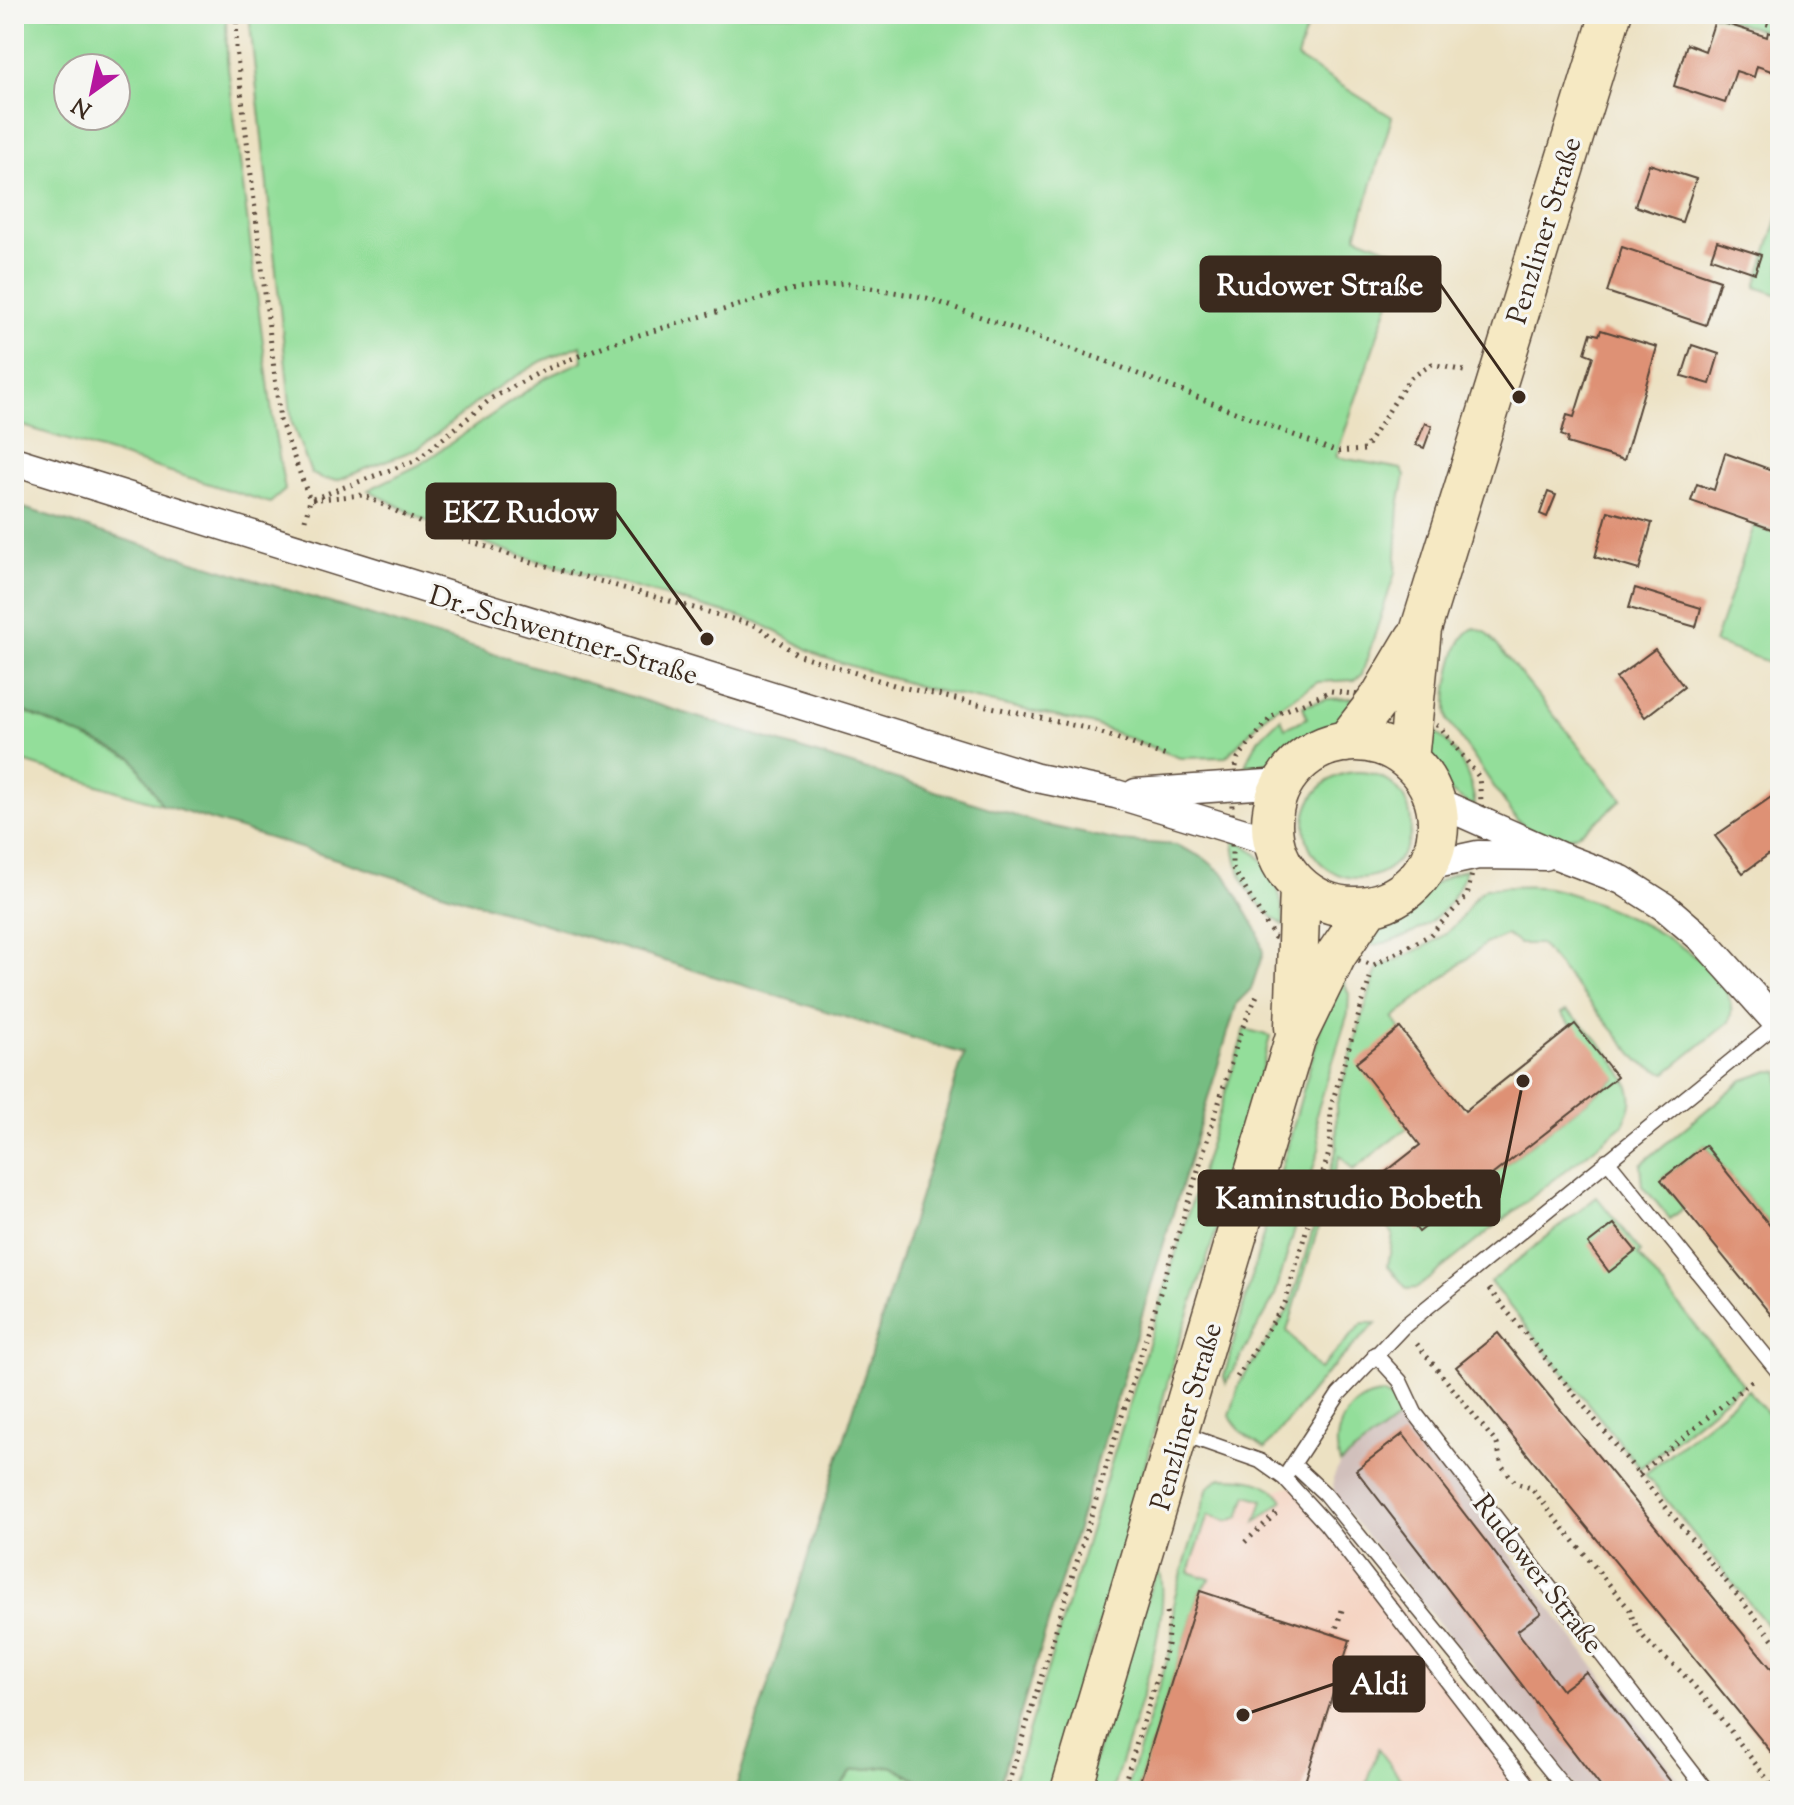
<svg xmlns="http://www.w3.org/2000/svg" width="1794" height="1805" font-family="'Sorts Mill Goudy',serif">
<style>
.built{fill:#f5d3c1}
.industrial{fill:#d1c0bc}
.green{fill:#93de9a;stroke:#67845c;stroke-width:2;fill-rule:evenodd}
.forest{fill:#76bd82;stroke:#587450;stroke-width:2}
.building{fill:#de9175}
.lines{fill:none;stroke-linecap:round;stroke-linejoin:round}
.lane-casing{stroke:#564537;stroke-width:17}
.street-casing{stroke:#564537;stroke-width:31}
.secondary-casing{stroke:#564537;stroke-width:43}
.path{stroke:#564537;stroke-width:5;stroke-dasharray:2 6;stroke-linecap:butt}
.lane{stroke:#fff;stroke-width:14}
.street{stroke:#fff;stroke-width:28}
.secondary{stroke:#f6e9c3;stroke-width:40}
.labels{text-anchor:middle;stroke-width:6;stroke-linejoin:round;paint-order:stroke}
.street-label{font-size:28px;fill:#3b2a1e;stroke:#f6f6f2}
.leader{fill:none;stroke:#3b2a1e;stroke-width:3}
.callout-dot{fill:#3b2a1e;stroke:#f6f6f2;stroke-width:3}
.callout{fill:#3b2a1e;stroke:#3b2a1e;stroke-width:3}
.callout-label{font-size:30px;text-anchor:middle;font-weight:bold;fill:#fff}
</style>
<rect width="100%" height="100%" fill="#f6f6f2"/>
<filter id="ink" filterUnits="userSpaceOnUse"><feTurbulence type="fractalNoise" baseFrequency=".0125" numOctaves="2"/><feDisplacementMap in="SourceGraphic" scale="16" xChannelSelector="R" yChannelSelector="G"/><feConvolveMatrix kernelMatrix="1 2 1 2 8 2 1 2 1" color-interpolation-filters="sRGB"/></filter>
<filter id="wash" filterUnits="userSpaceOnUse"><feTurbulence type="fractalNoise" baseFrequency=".006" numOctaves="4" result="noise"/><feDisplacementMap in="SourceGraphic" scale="32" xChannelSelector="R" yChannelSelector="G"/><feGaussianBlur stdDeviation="1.8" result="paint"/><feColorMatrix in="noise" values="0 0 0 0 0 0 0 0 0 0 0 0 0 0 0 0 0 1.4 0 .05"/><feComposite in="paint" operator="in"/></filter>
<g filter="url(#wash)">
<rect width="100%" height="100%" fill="#ece1c2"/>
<!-- built -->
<path class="built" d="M 1221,1478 L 1241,1478 L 1276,1490 L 1300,1483 L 1318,1500 L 1541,1791 L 1126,1791 L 1172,1645 L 1174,1599 L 1208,1487 Z"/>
<!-- industrial -->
<path class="industrial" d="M 1405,1414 L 1688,1791 L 1577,1791 L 1334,1496 L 1333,1479 L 1340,1463 Z"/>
<!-- green -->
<path class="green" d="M 14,14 L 226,14 L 227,60 L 274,429 L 285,490 L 270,503 L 14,423 ZM 68,68 L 116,68 L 116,116 L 68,116 Z
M 249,14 L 1311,14 L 1297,58 L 1392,117 L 1356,236 L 1405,255 L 1336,457 L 1401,469 L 1405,476 L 1399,506 L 1395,573 L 1362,674 L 1355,680 L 1318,682 L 1267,714 L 1226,757 L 1180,758 L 1095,725 L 924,688 L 822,657 L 758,622 L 525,557 L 436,526 L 368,490 L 419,465 L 547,377 L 583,361 L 581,345 L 542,361 L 490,392 L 419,448 L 337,480 L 322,479 L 311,473 L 292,423 Z
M 1711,14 L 1780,14 L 1780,36 Z
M 1780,210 L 1780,295 L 1756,287 Z
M 1754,526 L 1780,535 L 1780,666 L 1714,643 Z
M 1475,628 L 1487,633 L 1622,799 C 1587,831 1561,858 1517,820 L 1448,720 C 1444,698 1452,635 1475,628 Z
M 1351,698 L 1365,701 C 1336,729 1280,760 1242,772 L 1258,740 L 1281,718 L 1285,728 L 1307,718 L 1303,706 L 1327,699 Z
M 14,707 L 133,758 L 162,805 L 14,759 Z
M 1426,725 C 1455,744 1471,771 1475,806 C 1440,792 1423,763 1426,725 Z
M1305 825a53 53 0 1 1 106 0a53 53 0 1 1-106 0Z
M 1234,838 C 1270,857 1282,887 1284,926 C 1252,903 1235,878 1234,838 Z
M 1466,869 C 1452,916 1413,941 1366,946 L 1377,919 C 1410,906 1432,879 1466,869 Z
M 1486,888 C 1506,888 1529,884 1548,888 C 1593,896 1752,963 1729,1022 L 1666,1073 L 1641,1063 L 1540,944 L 1519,944 L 1506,935 L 1485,944 L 1393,1018 L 1400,1028 L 1407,1128 L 1353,1170 L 1340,1155 L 1287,1331 L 1319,1370 L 1363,1323 L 1376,1323 L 1324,1376 L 1265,1449 L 1242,1433 L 1230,1416 L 1240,1382 L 1290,1307 L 1337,1148 L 1336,1106 L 1374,978 L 1378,968 C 1405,955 1437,945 1457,923 C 1468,911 1472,896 1486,888 Z
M 1335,975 L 1344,982 L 1349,994 L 1348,1013 L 1316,1115 L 1320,1146 L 1274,1298 L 1226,1383 L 1224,1377 Z
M 1566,1011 C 1586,1023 1628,1072 1631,1095 C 1633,1106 1627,1115 1623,1125 L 1417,1288 L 1407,1289 L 1388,1266 L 1393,1234 L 1359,1191 L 1376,1176 L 1420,1231 L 1616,1078 L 1561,1014 Z
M 1245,1029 L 1270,1036 L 1238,1166 L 1176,1351 L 1119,1561 L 1048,1791 L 1010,1791 Z
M 1770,1071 L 1780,1072 L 1780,1238 L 1705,1145 L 1662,1179 L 1684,1208 L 1670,1219 L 1643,1186 L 1641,1164 L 1743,1080 Z
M 1597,1197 L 1641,1252 L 1638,1255 L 1743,1384 L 1640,1468 L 1490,1282 Z
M 1748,1390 L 1780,1429 L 1780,1641 L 1645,1474 Z
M 1382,1394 L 1395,1401 L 1405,1414 L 1340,1463 C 1329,1433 1348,1396 1382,1394 Z
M 1221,1478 C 1245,1478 1269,1479 1283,1500 L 1256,1522 L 1263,1500 L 1247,1495 L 1239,1517 L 1229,1521 L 1208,1515 L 1189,1572 L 1210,1579 L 1200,1592 L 1137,1791 L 1126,1791 L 1172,1645 L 1174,1599 L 1208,1487 Z
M 1159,1569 C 1176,1612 1126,1745 1112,1791 L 1084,1791 L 1151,1586 Z
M 1378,1748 L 1410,1791 L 1365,1791 Z
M 891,1766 L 938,1791 L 837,1791 L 852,1771 Z"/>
<!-- forest -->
<path class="forest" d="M 14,505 L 1045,825 L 1119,841 L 1176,845 L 1204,858 L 1226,876 L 1258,932 L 1263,953 L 1251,989 L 1237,1003 L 997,1791 L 938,1791 L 891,1766 L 852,1771 L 837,1791 L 735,1791 L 964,1054 L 162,805 L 133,758 L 14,707 Z"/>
<g id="blocks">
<!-- building -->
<path class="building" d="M 1715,20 L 1767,37 L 1768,32 L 1780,36 L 1780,74 L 1757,66 L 1754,77 L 1736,71 L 1725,103 L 1674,86 L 1687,44 L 1705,51 Z
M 1649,164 L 1696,179 L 1682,222 L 1635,206 Z
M 1717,241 L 1761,255 L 1755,273 L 1711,258 Z
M 1622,247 L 1720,280 L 1706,325 L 1607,292 Z
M 1601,330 L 1657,347 L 1624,460 L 1567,443 L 1568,438 L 1561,435 L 1567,415 L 1574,417 L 1593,356 L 1585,353 L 1591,333 L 1599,335 Z
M 1692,345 L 1719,354 L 1710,384 L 1682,376 Z
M 1425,423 L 1432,426 L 1424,448 L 1416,445 Z
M 1725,453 L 1780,473 L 1780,532 L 1691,501 L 1697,484 L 1714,490 Z
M 1548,492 L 1556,495 L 1547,517 L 1540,514 Z
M 1608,511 L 1652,523 L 1639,570 L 1595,557 Z
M 1635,588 L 1701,608 L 1696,627 L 1629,608 Z
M 1655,649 L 1684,687 L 1645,717 L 1616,678 Z
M 1780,791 L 1780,846 L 1743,873 L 1715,836 Z
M 1575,1024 L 1617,1077 L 1419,1232 L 1378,1178 L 1420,1145 L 1356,1063 L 1400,1028 L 1465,1111 Z
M 1705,1145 L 1780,1238 L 1780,1326 L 1661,1180 Z
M 1614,1224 L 1636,1251 L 1609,1272 L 1588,1244 Z
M 1498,1333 L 1780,1679 L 1780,1763 L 1456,1367 Z
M 1403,1434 L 1541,1613 L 1517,1631 L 1562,1690 L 1586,1672 L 1678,1791 L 1604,1791 L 1356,1470 Z
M 1200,1591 L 1350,1640 L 1302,1791 L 1137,1791 Z"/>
</g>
</g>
<g filter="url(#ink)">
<use href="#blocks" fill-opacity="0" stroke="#564537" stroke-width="2"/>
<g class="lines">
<!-- lane casing -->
<g class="lane-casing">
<path id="lane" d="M 1607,1160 L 1780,1374
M 1375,1354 L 1400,1381 L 1415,1413 L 1707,1791
M 1180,1433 L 1260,1461 L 1284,1478 L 1326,1524 L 1532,1791
M 1294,1465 L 1325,1494 L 1567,1791
M 1284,1478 L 1339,1394 L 1403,1327 L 1778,1023"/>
</g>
<!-- street casing -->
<g class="street-casing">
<path id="street" d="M 14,461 L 1037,778 L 1116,794 L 1274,842
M 1136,793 L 1283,783
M 1435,801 L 1559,856 L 1622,880 L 1666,908 L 1702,939 L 1780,1026
M 1427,866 L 1478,855 L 1545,856"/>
</g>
<!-- secondary casing -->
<g class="secondary-casing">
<path id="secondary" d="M1272 824a83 83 0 1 1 166 0a83 83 0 1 1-166 0Z
M 1346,742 L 1380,698 L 1415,639
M 1408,760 L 1421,629 L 1611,14
M 1295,1027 L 1300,887
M 1071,1791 L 1295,1039 L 1336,955 L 1369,906"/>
</g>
<!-- path -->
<path class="path" d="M 237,14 L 236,48 L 280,420 L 310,500 L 363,495 L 429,527 L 522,559 L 757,626 L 796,654 L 897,686 L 1090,729 L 1169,757
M 1736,14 L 1780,28
M 1764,22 L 1766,14
M 305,520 L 310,500 L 417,460 L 492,398 L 544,370 L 609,344 L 790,290 L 844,283 L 927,298 L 1100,359 L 1337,452 L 1364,450 L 1409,379 L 1432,364 L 1464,371
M 1331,691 L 1380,698 L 1412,710 L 1441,728 L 1479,777 L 1483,824 L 1467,896 L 1430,935 L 1374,965 L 1274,937 L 1232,867 L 1232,784 L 1238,758 L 1272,716 Z
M 1489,1289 L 1780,1648
M 1417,1344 L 1497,1444 L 1502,1466 L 1516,1483 L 1531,1488 L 1630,1610 C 1638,1640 1658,1650 1679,1670 C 1712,1703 1739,1744 1769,1781 L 1771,1791
M 1237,1377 L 1285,1303 L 1330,1149 L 1331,1106 L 1370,978
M 1639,1474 L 1753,1380
M 1245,1542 L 1280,1510
M 1334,1635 L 1342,1610
M 1006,1791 L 1241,1031 L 1258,993
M 1122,1791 L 1167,1645 L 1169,1622 L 1166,1607"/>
<!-- lane -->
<use href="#lane" class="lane"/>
<!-- street -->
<use href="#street" class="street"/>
<!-- secondary -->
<use href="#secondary" class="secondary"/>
</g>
</g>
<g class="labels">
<!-- street labels -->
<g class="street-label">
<text transform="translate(1543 230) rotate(-73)" y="10">Penzliner Straße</text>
<text transform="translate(564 634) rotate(17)" y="10">Dr.-Schwentner-Straße</text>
<text transform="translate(1185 1416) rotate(-74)" y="10">Penzliner Straße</text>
<text transform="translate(1539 1573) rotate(52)" y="10">Rudower Straße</text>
</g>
</g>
<!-- callouts -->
<path class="leader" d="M1519 397L1440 284M707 639L615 511M1523 1081L1499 1198M1243 1715L1334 1684"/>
<g class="callout-dot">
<circle cx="1519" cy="397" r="8"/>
<circle cx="707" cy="639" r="8"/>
<circle cx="1523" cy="1081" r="8"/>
<circle cx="1243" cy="1715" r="8"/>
</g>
<g class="callout">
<rect x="1201" y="257" width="239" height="54" rx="8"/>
<rect x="427" y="484" width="188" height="54" rx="8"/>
<rect x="1199" y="1171" width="300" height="54" rx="8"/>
<rect x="1334" y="1657" width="90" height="54" rx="8"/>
</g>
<g class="callout-label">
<text x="1320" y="295">Rudower Straße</text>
<text x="521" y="522">EKZ Rudow</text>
<text x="1349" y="1208">Kaminstudio Bobeth</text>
<text x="1379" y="1694">Aldi</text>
</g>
<!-- margin -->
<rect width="1794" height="1805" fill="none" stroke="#f6f6f2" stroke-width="48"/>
<!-- north arrow -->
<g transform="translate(92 92) rotate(213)"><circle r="38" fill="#f6f6f2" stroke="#aba49d" stroke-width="2"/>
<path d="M0-6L14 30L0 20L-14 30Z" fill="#b5179e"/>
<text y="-12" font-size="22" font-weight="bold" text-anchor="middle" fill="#3b2a1e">N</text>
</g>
</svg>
